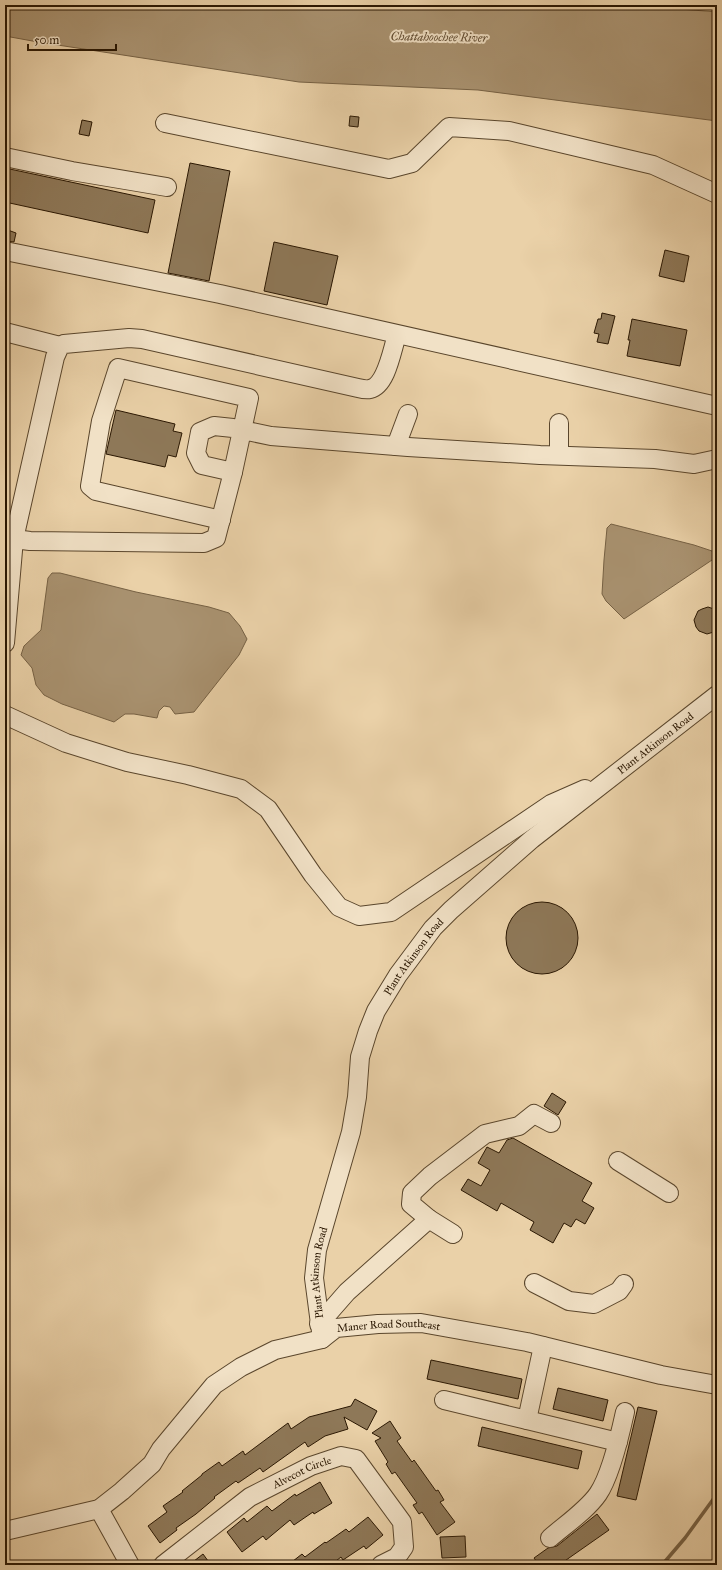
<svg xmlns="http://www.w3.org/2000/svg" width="722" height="1570" font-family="'IM FELL Great Primer',serif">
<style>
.water{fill:#a99270;stroke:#766144}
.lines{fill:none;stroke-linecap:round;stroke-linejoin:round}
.stream{stroke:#766144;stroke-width:3.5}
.building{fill:#8e7858;stroke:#2a1702}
.minor-casing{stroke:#5a462c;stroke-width:20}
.minor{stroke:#f1e1c6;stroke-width:18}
.labels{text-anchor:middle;stroke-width:4;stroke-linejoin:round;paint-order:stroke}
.street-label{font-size:11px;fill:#2a1702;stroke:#f1e1c6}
.water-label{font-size:12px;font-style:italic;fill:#5d482e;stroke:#f1e1c6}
</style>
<rect width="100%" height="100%" fill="#ead1a8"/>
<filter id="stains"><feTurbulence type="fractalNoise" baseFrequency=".005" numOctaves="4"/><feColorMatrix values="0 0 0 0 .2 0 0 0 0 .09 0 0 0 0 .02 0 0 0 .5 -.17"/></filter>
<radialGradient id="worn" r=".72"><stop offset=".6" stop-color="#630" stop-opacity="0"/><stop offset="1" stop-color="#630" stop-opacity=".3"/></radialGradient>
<!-- water -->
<path class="water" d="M 5,5 L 631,5 L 717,12 L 717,121 L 478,90 L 299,82 L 38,42 L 5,36 Z
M 611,524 L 694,545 L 712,551 L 715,558 L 624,619 L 606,601 L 602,594 L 604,560 L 607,528 Z
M 52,573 L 60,573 L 136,592 L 209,607 L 229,613 L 240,626 L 247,639 L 239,655 L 194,712 L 175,714 L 170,707 L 164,706 L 159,711 L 157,718 L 134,714 L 125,714 L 114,722 L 62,704 L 44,695 L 36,685 L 32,668 L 21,655 L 24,646 L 41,630 L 48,578 Z"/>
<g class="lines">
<!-- stream -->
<path class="stream" d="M 713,5 L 717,12
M 662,1565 L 685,1538 L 717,1494"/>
</g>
<!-- building -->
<path class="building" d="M 350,116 L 359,117 L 358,127 L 349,126 Z
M 82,120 L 92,122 L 89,136 L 79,134 Z
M 190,163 L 230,171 L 209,281 L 168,273 Z
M 5,168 L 155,200 L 148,233 L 5,202 Z
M 5,229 L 16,233 L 14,242 L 5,241 Z
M 274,242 L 338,256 L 327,305 L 264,291 Z
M 665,250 L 689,256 L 684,282 L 659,276 Z
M 602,313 L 615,316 L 608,344 L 597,342 L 599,334 L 594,333 L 598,319 L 601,319 Z
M 632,319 L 687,330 L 680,366 L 627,356 L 630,340 L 628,340 Z
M 116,410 L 175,424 L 173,431 L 182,433 L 176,457 L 168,455 L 165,467 L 106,454 Z
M 708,607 L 717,610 L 717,631 L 707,634 L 699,631 L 696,627 L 694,620 L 698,611 L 702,609 Z
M506 938a36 36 0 1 1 72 0a36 36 0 1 1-72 0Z
M 552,1093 L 566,1102 L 558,1115 L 544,1106 Z
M 513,1138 L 592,1183 L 582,1201 L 594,1208 L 585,1224 L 576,1219 L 571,1227 L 564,1223 L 553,1243 L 530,1230 L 534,1222 L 501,1203 L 497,1211 L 461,1190 L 468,1179 L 481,1186 L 490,1170 L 478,1163 L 487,1147 L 499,1153 L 507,1140 Z
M 431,1360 L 522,1379 L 518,1399 L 427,1379 Z
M 558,1388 L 608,1400 L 603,1421 L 553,1409 Z
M 355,1399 L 377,1411 L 367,1430 L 344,1417 L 348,1429 L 325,1436 L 308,1447 L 305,1442 L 263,1472 L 260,1468 L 238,1483 L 236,1481 L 214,1497 L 215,1498 L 196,1514 L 176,1528 L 177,1530 L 160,1543 L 148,1526 L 167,1512 L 163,1506 L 183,1492 L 182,1491 L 202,1475 L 202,1474 L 219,1462 L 222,1466 L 243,1451 L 245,1455 L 288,1423 L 291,1429 L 309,1417 L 351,1406 Z
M 638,1407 L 657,1411 L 636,1500 L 617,1496 Z
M 390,1421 L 401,1438 L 397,1441 L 412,1462 L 414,1460 L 436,1491 L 438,1490 L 444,1500 L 440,1502 L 455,1522 L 437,1535 L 422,1512 L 419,1514 L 413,1505 L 417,1503 L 395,1472 L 392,1474 L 386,1464 L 388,1462 L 375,1441 L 381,1438 L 372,1433 Z
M 482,1427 L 582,1451 L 578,1469 L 478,1446 Z
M 320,1482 L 332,1503 L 314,1514 L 313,1512 L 294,1525 L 290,1520 L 266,1540 L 263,1536 L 242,1552 L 227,1532 L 244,1518 L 247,1522 L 267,1506 L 272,1511 L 295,1494 L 296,1496 Z
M 597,1514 L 609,1530 L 559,1565 L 539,1565 L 534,1558 L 548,1548 L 557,1546 Z
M 368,1517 L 383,1535 L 366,1549 L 364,1546 L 343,1560 L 341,1557 L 331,1565 L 288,1565 L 302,1554 L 305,1557 L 325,1542 L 326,1543 L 346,1529 L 349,1532 Z
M 465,1536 L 466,1557 L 442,1558 L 440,1537 Z
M 203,1554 L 211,1565 L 189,1565 Z"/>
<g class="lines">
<!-- minor casing -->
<g class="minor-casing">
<g id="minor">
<path d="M 165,123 L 389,169 L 412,163 L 449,127 L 509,131 L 653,165 L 717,194"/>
<path d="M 5,157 L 72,171 L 167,187"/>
<path d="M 5,251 L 220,294 L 717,406"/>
<path d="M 5,332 L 60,346"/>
<path d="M 559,423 L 559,455"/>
<path d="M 396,446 L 408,414"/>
<path d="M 221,520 L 96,491 L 90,486 L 101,421 L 118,368 L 249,398 L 233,472 L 202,465 L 196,453 L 200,432 L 214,426 L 233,428 L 271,436 L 408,447 L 540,455 L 655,459 L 694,464 L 717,459"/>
<path d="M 14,539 L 30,541 L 204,543 L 216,538 L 233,472"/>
<path d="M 5,643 L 14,539 L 55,357 L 60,346 L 64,344 L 129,338 L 142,339 L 358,388 C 362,389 366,390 370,389 C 387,385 392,349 397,335"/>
<path d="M 5,715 L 66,743 L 127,762 L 188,775 L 241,789 L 268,809 L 313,875 L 339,907 L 359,916 L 391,912 L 551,804 L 585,789"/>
<path d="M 618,1161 L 669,1193"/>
<path d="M 429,1219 L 411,1204 L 412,1193 L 430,1176 L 485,1134 L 519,1126 L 534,1114 L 551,1123"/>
<path d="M 534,1283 L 569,1301 L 594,1304 L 619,1291 L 624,1284"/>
<path d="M 319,1324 L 347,1292 L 429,1219 L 453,1234"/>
<path id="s1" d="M 322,1339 L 314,1278 L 317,1250 L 351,1132 L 357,1097 L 360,1057 L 368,1031 L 376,1011 L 398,975 L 433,928 L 451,910 L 532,839 L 717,695"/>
<path d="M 444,1400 L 527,1420 L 543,1346"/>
<path d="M 527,1420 L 618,1442"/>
<path d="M 99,1509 L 130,1565"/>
<path id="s2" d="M 5,1531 L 99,1509 L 122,1491 L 152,1464 L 161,1449 L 214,1385 L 241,1367 L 275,1350 L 322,1339 L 336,1328 L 378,1324 L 421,1323 L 527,1342 L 661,1375 L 717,1385"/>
<path d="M 550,1538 C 565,1525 587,1510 598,1494 C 611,1475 620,1435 625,1412"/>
<path id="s3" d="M 163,1565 L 250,1497 L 311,1466 L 341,1456 L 356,1459 L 402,1522 L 404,1547 L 397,1557 L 381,1565"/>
</g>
</g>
<!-- minor -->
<use href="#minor" class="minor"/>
</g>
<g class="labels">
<!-- street labels -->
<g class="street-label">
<text dy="4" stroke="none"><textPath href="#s1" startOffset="727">Plant Atkinson Road</textPath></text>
<text dy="4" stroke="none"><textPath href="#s1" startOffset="403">Plant Atkinson Road</textPath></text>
<text dy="4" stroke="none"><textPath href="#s1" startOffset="67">Plant Atkinson Road</textPath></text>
<text dy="4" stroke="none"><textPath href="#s2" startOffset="456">Maner Road Southeast</textPath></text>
<text dy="4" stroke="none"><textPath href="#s3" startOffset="168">Alvecot Circle</textPath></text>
</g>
<!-- water labels -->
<g class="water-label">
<text transform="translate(439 37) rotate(1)" y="4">Chattahoochee River</text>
</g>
</g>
<!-- margin -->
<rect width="722" height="1570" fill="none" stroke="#ead1a8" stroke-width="20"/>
<rect x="6" y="6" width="710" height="1558" fill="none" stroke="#2a1702" stroke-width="2"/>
<rect x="10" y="10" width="702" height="1550" fill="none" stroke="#2a1702"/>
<!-- scale -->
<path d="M28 44v6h88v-6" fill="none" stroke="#2a1702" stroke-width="2"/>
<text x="34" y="44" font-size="12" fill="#2a1702" stroke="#f1e1c6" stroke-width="3" paint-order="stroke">50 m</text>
<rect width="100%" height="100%" filter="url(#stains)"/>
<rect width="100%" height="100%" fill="url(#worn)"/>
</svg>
